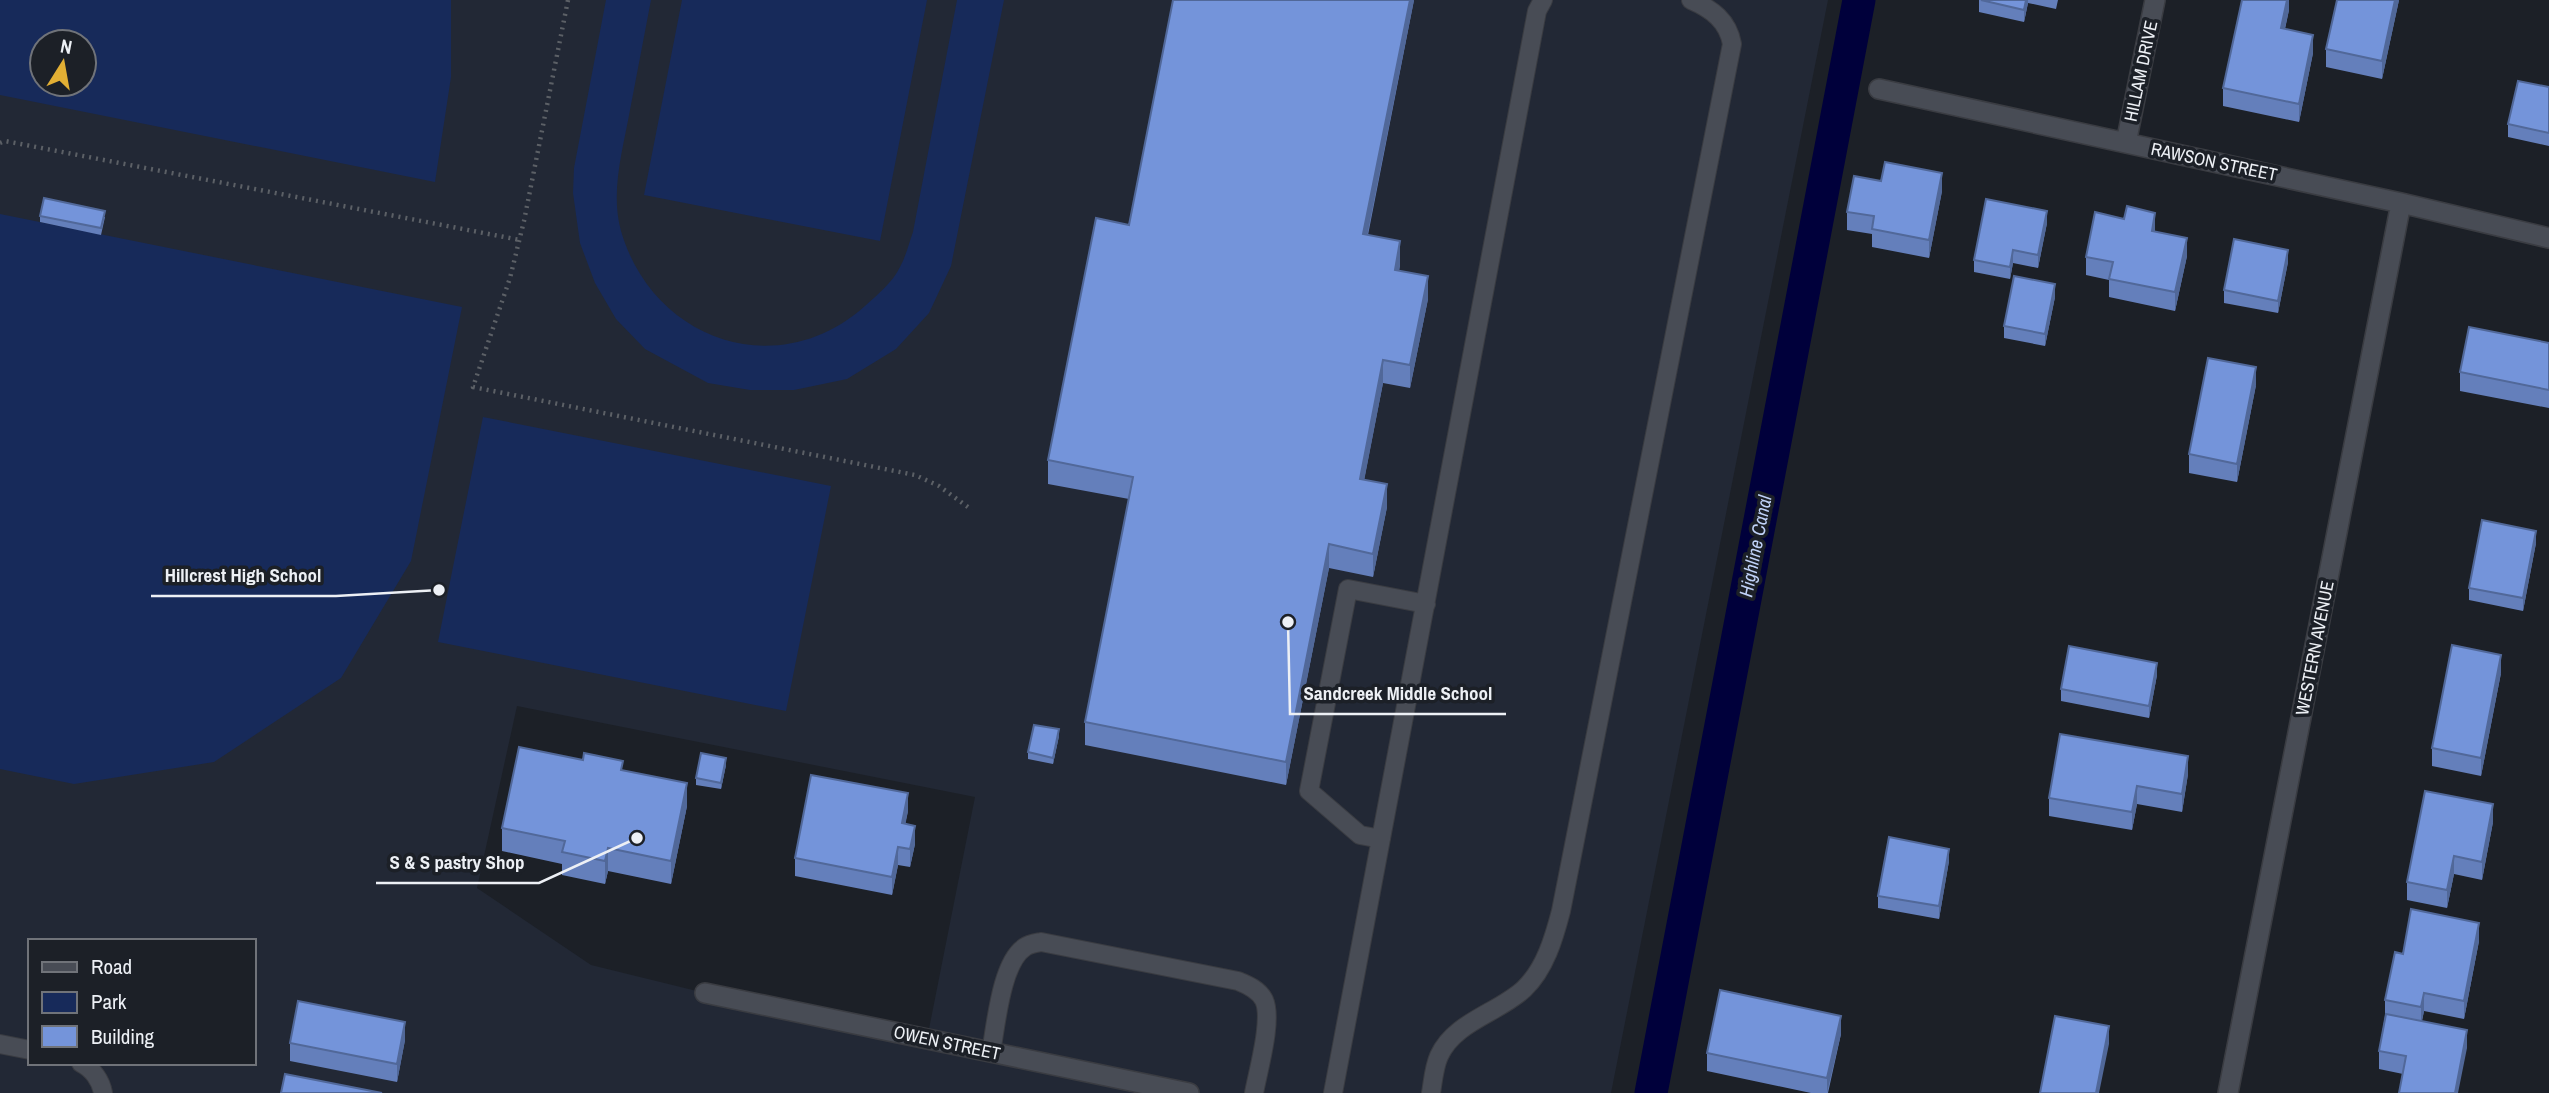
<svg xmlns="http://www.w3.org/2000/svg" width="2549" height="1093" font-family="'Archivo Narrow',sans-serif">
<style>
.built{fill:#222835;fill-rule:evenodd}
.green{fill:#172a5a;fill-rule:evenodd}
.lines{fill:none;stroke-linecap:round;stroke-linejoin:round}
.canal{stroke:#00003b;stroke-width:33}
.service-casing{stroke:#3a3c42;stroke-width:20}
.minor-casing{stroke:#3a3c42;stroke-width:22}
.path{stroke:#5c6066;stroke-width:4.5;stroke-dasharray:2 5;stroke-linecap:butt}
.service{stroke:#484c55;stroke-width:18}
.minor{stroke:#484c55;stroke-width:19}
.wall{fill:#647fbb}
.shaded-wall{fill:#516899}
.building{fill:#7494da;stroke:#516899;stroke-width:2}
.labels{text-anchor:middle;stroke-width:7;stroke-linejoin:round;paint-order:stroke}
.street-label{font-size:18px;fill:#edf0f5;stroke:#1c2027}
.water-label{font-size:19px;font-style:italic;fill:#c0d2f8;stroke:#1c2027}
.leader{fill:none;stroke:#edf0f5;stroke-width:2.5}
.callout-dot{fill:#edf0f5;stroke:#1c2027;stroke-width:2.5}
.callout-label{font-size:19px;text-anchor:middle;font-weight:bold;fill:#edf0f5;stroke:#1c2027;stroke-width:7;stroke-linejoin:round;paint-order:stroke}
</style>
<rect width="100%" height="100%" fill="#1c2027"/>
<!-- built -->
<path class="built" d="M 0,0 L 1828,0 L 1611,1093 L 1189,1093 L 1143,1084 L 1141,1093 L 0,1093 ZM 42,42 L 84,42 L 84,84 L 42,84 ZM 517,706 L 975,797 L 927,1039 L 705,993 L 591,965 L 477,888 ZM 30,941 L 254,941 L 254,1063 L 30,1063 Z"/>
<!-- green -->
<path class="green" d="M 0,0 L 451,0 L 451,77 L 435,182 L 0,95 ZM 84,42 L 84,84 L 42,84 L 42,42 Z
M 606,0 L 651,0 C 644,37 637,73 630,110 C 623,149 610,192 621,231 C 653,341 778,384 865,306 C 877,295 893,282 900,267 C 906,256 909,243 913,232 L 957,0 L 1004,0 L 951,266 L 929,313 L 896,349 L 847,379 L 794,390 L 750,390 L 708,383 L 645,349 L 616,319 L 595,283 L 580,243 L 573,193 L 574,168 Z
M 682,0 L 927,0 L 880,241 L 644,195 Z
M 0,214 L 462,307 L 411,561 L 341,678 L 214,762 L 74,784 L 0,769 Z
M 483,417 L 831,486 L 786,711 L 438,642 Z"/>
<g class="lines">
<!-- canal -->
<path class="canal" d="M 1651,1093 L 1859,0"/>
<!-- service casing -->
<g class="service-casing">
<path id="service" d="M 1381,839 L 1360,835 L 1309,791 L 1348,589 L 1426,604
M 0,1044 L 30,1050
M 991,1052 C 996,1026 1001,962 1025,947 C 1029,944 1036,943 1041,942 L 1238,981 C 1248,985 1259,990 1264,1000 C 1273,1019 1258,1071 1254,1093
M 81,1063 C 93,1069 101,1081 103,1093
M 1333,1093 L 1537,11 L 1543,0
M 1431,1093 C 1433,1081 1434,1067 1439,1056 C 1454,1022 1498,1013 1524,989 C 1545,969 1554,938 1561,911 L 1732,44 C 1728,21 1712,9 1691,0"/>
</g>
<!-- minor casing -->
<g class="minor-casing">
<path id="minor" d="M 1879,89 L 2401,203 L 2549,238
M 2126,143 L 2155,0
M 705,993 L 1189,1093
M 2228,1093 L 2401,203"/>
</g>
<!-- path -->
<path class="path" d="M 568,0 L 524,221 L 510,278 L 473,387 L 915,475 L 939,486 L 972,510
M 0,143 L 5,141 L 520,240"/>
<!-- service -->
<use href="#service" class="service"/>
<!-- minor -->
<use href="#minor" class="minor"/>
</g>
<!-- wall -->
<path class="wall" d="M 1414,0 L 1368,235 L 1400,265 L 1399,271 L 1428,299 L 1410,388 L 1383,383 L 1364,480 L 1387,507 L 1373,577 L 1329,568 L 1286,785 L 1085,745 L 1085,722 L 1129,499 L 1048,484 L 1048,460 L 1129,225 Z
M 1979,0 L 2058,0 L 2056,9 L 2028,3 L 2024,22 L 1979,12 Z
M 2289,0 L 2289,10 L 2285,29 L 2313,53 L 2299,122 L 2223,106 L 2223,88 Z
M 2399,0 L 2382,79 L 2326,67 L 2326,49 Z
M 2549,87 L 2549,146 L 2508,137 L 2508,124 Z
M 1881,181 L 1942,191 L 1929,258 L 1872,247 L 1872,234 L 1847,230 L 1847,212 Z
M 40,216 L 105,217 L 101,235 L 40,222 Z
M 2047,223 L 2038,268 L 2013,263 L 2010,279 L 1974,272 L 1974,260 Z
M 2155,232 L 2187,256 L 2175,311 L 2109,297 L 2109,280 L 2086,275 L 2086,257 Z
M 2288,262 L 2278,313 L 2224,303 L 2224,290 Z
M 2055,297 L 2045,346 L 2004,338 L 2004,326 Z
M 2549,343 L 2549,408 L 2460,391 L 2460,372 Z
M 2256,385 L 2237,482 L 2189,473 L 2189,454 Z
M 2536,543 L 2523,611 L 2469,600 L 2469,588 Z
M 2501,673 L 2481,776 L 2432,766 L 2432,748 Z
M 2157,675 L 2149,718 L 2061,701 L 2061,689 Z
M 1059,736 L 1053,764 L 1028,759 L 1028,752 Z
M 726,765 L 721,789 L 696,785 L 696,778 Z
M 623,770 L 687,806 L 671,884 L 608,871 L 605,884 L 562,875 L 562,864 L 502,851 L 502,828 Z
M 2188,774 L 2182,812 L 2137,804 L 2132,830 L 2049,816 L 2049,798 Z
M 908,811 L 905,824 L 915,844 L 910,867 L 898,865 L 892,895 L 795,876 L 795,858 Z
M 2493,822 L 2482,880 L 2454,874 L 2447,908 L 2407,900 L 2407,882 Z
M 1949,861 L 1939,919 L 1878,908 L 1878,896 Z
M 2479,941 L 2464,1019 L 2424,1011 L 2422,1021 L 2467,1048 L 2403,1074 L 2379,1069 L 2379,1051 L 2385,1016 L 2385,1000 L 2403,954 Z
M 1841,1034 L 1828,1093 L 1811,1093 L 1707,1071 L 1707,1053 Z
M 405,1040 L 397,1082 L 290,1061 L 290,1043 Z"/>
<!-- shaded-wall -->
<path class="shaded-wall" d="M 1410,0 L 1414,0 L 1363,257 L 1363,234 Z
M 2026,0 L 2028,0 L 2028,3 L 2024,22 L 2024,10 Z
M 2287,0 L 2289,0 L 2289,10 L 2281,46 L 2281,28 Z
M 2395,0 L 2399,0 L 2382,79 L 2382,61 Z
M 2313,35 L 2313,53 L 2299,122 L 2299,104 Z
M 1942,173 L 1942,191 L 1929,258 L 1929,240 Z
M 2047,211 L 2047,223 L 2038,268 L 2038,255 Z
M 2155,213 L 2155,231 L 2152,249 L 2152,231 Z
M 2187,238 L 2187,256 L 2175,311 L 2175,292 Z
M 1400,241 L 1400,265 L 1395,293 L 1395,270 Z
M 2013,250 L 2013,263 L 2010,279 L 2010,267 Z
M 2288,250 L 2288,262 L 2278,313 L 2278,301 Z
M 1428,276 L 1428,299 L 1410,388 L 1410,365 Z
M 2055,284 L 2055,297 L 2045,346 L 2045,334 Z
M 1383,360 L 1383,383 L 1360,502 L 1360,479 Z
M 2256,367 L 2256,385 L 2237,482 L 2237,464 Z
M 1387,484 L 1387,507 L 1373,577 L 1373,554 Z
M 2536,531 L 2536,543 L 2523,611 L 2523,598 Z
M 1329,544 L 1329,568 L 1286,785 L 1286,762 Z
M 2501,655 L 2501,673 L 2481,776 L 2481,758 Z
M 2157,663 L 2157,675 L 2149,718 L 2149,706 Z
M 1059,729 L 1059,736 L 1053,764 L 1053,758 Z
M 2188,756 L 2188,774 L 2182,812 L 2182,794 Z
M 726,758 L 726,765 L 721,789 L 721,783 Z
M 687,783 L 687,806 L 671,884 L 671,861 Z
M 2137,786 L 2137,804 L 2132,830 L 2132,812 Z
M 908,793 L 908,811 L 902,842 L 902,823 Z
M 2493,804 L 2493,822 L 2482,880 L 2482,862 Z
M 915,826 L 915,844 L 910,867 L 910,849 Z
M 898,847 L 898,865 L 892,895 L 892,877 Z
M 608,848 L 608,871 L 605,884 L 605,861 Z
M 1949,849 L 1949,861 L 1939,919 L 1939,906 Z
M 2454,856 L 2454,874 L 2447,908 L 2447,890 Z
M 2479,923 L 2479,941 L 2464,1019 L 2464,1001 Z
M 2424,993 L 2424,1011 L 2421,1025 L 2421,1007 Z
M 1841,1016 L 1841,1034 L 1827,1093 L 1827,1078 Z
M 405,1022 L 405,1040 L 397,1082 L 397,1064 Z
M 2109,1026 L 2109,1044 L 2099,1093 L 2096,1093 Z
M 2467,1030 L 2467,1048 L 2458,1093 L 2455,1093 Z"/>
<!-- building -->
<path class="building" d="M 1173,0 L 1410,0 L 1363,234 L 1400,241 L 1395,270 L 1428,276 L 1410,365 L 1383,360 L 1360,479 L 1387,484 L 1373,554 L 1329,544 L 1286,762 L 1085,722 L 1133,477 L 1048,460 L 1096,218 L 1129,225 Z
M 1981,0 L 2026,0 L 2024,10 Z
M 2242,0 L 2287,0 L 2281,28 L 2313,35 L 2299,104 L 2223,88 Z
M 2337,0 L 2395,0 L 2382,61 L 2326,49 Z
M 2518,81 L 2549,87 L 2549,133 L 2508,124 Z
M 1885,162 L 1942,173 L 1929,240 L 1872,229 L 1874,216 L 1847,212 L 1854,176 L 1881,181 Z
M 44,198 L 105,211 L 101,228 L 40,216 Z
M 1986,199 L 2047,211 L 2038,255 L 2013,250 L 2010,267 L 1974,260 Z
M 2127,206 L 2155,213 L 2152,231 L 2187,238 L 2175,292 L 2109,279 L 2113,262 L 2086,257 L 2095,212 L 2124,219 Z
M 2234,239 L 2288,250 L 2278,301 L 2224,290 Z
M 2014,276 L 2055,284 L 2045,334 L 2004,326 Z
M 2469,327 L 2549,343 L 2549,390 L 2460,372 Z
M 2208,358 L 2256,367 L 2237,464 L 2189,454 Z
M 2482,520 L 2536,531 L 2523,598 L 2469,588 Z
M 2452,645 L 2501,655 L 2481,758 L 2432,748 Z
M 2069,646 L 2157,663 L 2149,706 L 2061,689 Z
M 1034,725 L 1059,729 L 1053,758 L 1028,752 Z
M 2060,734 L 2188,756 L 2182,794 L 2137,786 L 2132,812 L 2049,798 Z
M 519,747 L 583,760 L 584,753 L 623,761 L 621,770 L 687,783 L 671,861 L 608,848 L 605,861 L 562,852 L 565,841 L 502,828 Z
M 701,753 L 726,758 L 721,783 L 696,778 Z
M 811,775 L 908,793 L 902,823 L 915,826 L 910,849 L 898,847 L 892,877 L 795,858 Z
M 2425,791 L 2493,804 L 2482,862 L 2454,856 L 2447,890 L 2407,882 Z
M 1889,837 L 1949,849 L 1939,906 L 1878,896 Z
M 2411,909 L 2479,923 L 2464,1001 L 2424,993 L 2421,1007 L 2385,1000 L 2395,952 L 2403,954 Z
M 1720,990 L 1841,1016 L 1827,1078 L 1707,1053 Z
M 298,1001 L 405,1022 L 397,1064 L 290,1043 Z
M 2386,1014 L 2467,1030 L 2455,1093 L 2399,1093 L 2406,1056 L 2379,1051 Z
M 2055,1016 L 2109,1026 L 2096,1093 L 2040,1093 Z
M 285,1074 L 382,1093 L 281,1093 Z"/>
<g class="labels">
<!-- street labels -->
<g class="street-label">
<text transform="translate(2141 71) rotate(-78)" y="6">HILLAM DRIVE</text>
<text transform="translate(2214 162) rotate(12)" y="6">RAWSON STREET</text>
<text transform="translate(2315 648) rotate(-79)" y="6">WESTERN AVENUE</text>
<text transform="translate(947 1043) rotate(12)" y="6">OWEN STREET</text>
</g>
<!-- water labels -->
<g class="water-label">
<text transform="translate(1755 546) rotate(-79)" y="7">Highline Canal</text>
</g>
</g>
<!-- callouts -->
<path class="leader" d="M439 590L336 596H151M1288 622L1290 714H1506M637 838L539 883H376"/>
<g class="callout-dot">
<circle cx="439" cy="590" r="7"/>
<circle cx="1288" cy="622" r="7"/>
<circle cx="637" cy="838" r="7"/>
</g>
<g class="callout-label">
<text x="243" y="582">Hillcrest High School</text>
<text x="1398" y="700">Sandcreek Middle School</text>
<text x="457" y="869">S &amp; S pastry Shop</text>
</g>
<!-- legend -->
<rect x="28" y="939" width="228" height="126" fill="#1c2027" stroke="#707379" stroke-width="2"/>
<rect x="42" y="962" width="35" height="10" fill="#484c55" stroke="#707379" stroke-width="2"/>
<text x="91" y="974" font-size="21" fill="#edf0f5">Road</text>
<rect x="42" y="992" width="35" height="21" fill="#172a5a" stroke="#707379" stroke-width="2"/>
<text x="91" y="1009" font-size="21" fill="#edf0f5">Park</text>
<rect x="42" y="1026" width="35" height="21" fill="#7494da" stroke="#707379" stroke-width="2"/>
<text x="91" y="1044" font-size="21" fill="#edf0f5">Building</text>
<!-- north arrow -->
<g transform="translate(63 63) rotate(11)"><circle r="33" fill="#1c2027" stroke="#707379" stroke-width="2"/>
<path d="M0-5L12 26L0 18L-12 26Z" fill="#e2af34"/>
<text y="-10" font-size="19" font-weight="bold" text-anchor="middle" fill="#edf0f5">N</text>
</g>
</svg>
